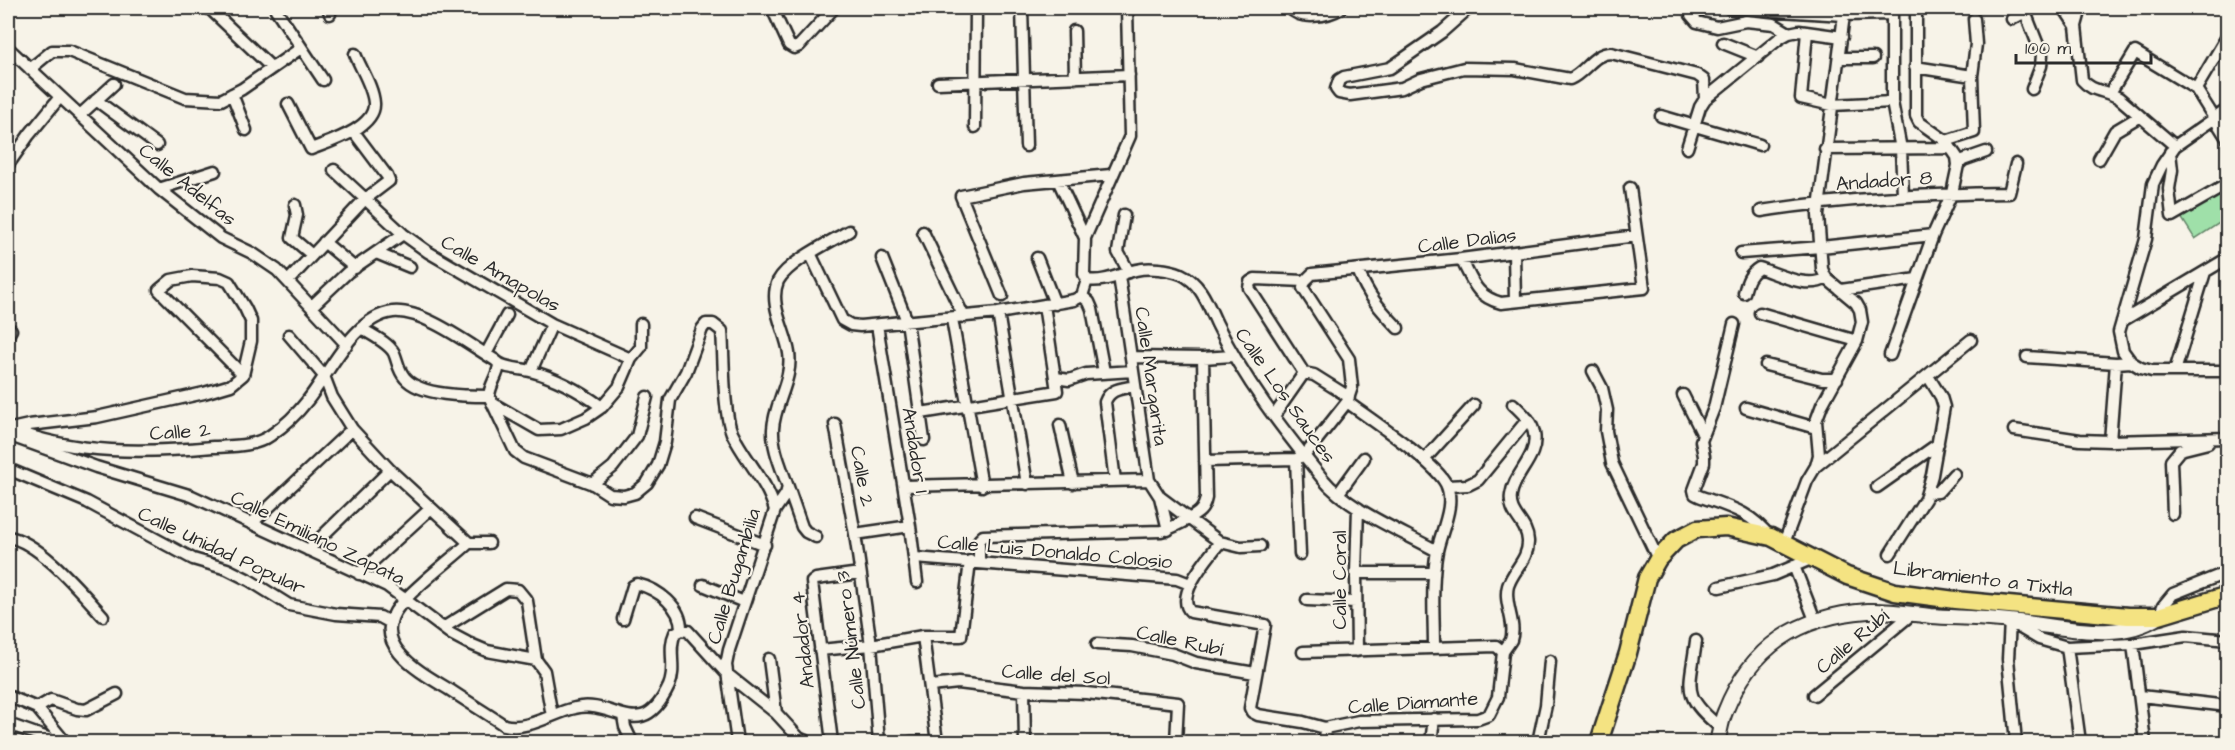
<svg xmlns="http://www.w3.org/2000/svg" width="2235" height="750" font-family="'Architects Daughter',sans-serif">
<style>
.green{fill:#9fe0a9;stroke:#65866a;stroke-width:1.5}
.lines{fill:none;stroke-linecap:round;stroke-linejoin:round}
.minor-casing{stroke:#2b2b2b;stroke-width:15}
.tertiary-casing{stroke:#2b2b2b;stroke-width:18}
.primary-casing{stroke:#2b2b2b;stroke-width:21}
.minor{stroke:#f7f3e8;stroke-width:10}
.tertiary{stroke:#f7f3e8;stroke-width:14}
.primary{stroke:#f4e382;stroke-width:16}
.labels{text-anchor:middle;stroke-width:4.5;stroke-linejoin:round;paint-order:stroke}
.street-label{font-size:20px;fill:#2b2b2b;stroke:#f7f3e8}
</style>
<rect width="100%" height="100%" fill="#f7f3e8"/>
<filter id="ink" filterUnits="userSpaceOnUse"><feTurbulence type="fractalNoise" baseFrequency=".0167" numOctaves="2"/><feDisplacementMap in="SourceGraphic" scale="12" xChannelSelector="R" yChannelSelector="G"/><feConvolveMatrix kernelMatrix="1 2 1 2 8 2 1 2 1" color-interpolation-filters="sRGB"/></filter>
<g filter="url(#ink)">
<!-- green -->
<path class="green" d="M 2227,188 L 2227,218 L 2195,239 L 2181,217 Z"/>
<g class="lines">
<!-- minor casing -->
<g class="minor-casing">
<path id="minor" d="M 209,8 L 272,68
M 275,8 L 323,80
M 328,8 L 330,14
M 772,8 L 789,45 L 794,48 L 799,46 L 834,8
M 1022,8 L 1026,146
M 1290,8 C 1301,21 1328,16 1341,8
M 1469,8 L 1442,32 L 1390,68 L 1344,77 L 1339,80 L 1336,89 L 1339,93 L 1350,95 L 1402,88 L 1421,79 L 1464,68 L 1515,69 L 1570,79 C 1586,72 1593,53 1611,53 L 1697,75 L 1704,80 L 1705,99
M 1729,8 L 1844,15 L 1892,14 L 1892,102 L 1901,149 L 1903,195
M 2064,8 L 2076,26
M 2081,8 L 2076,26 L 2082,80 C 2092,92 2106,90 2119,98 L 2175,146
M 2025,12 L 2042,55 L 2041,66 L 2032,89
M 1691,15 L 1697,22 L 1717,27 L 1746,21 L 1774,24 L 1789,33 L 1799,31 L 1842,37
M 2012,19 L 2033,8
M 1074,31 L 1075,78
M 1807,32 L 1801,98 L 1832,105 L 1892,102
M 1723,43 L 1758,57
M 8,48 L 159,189 L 221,238 L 252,253 L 277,270 L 347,345
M 1839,58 L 1873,58
M 1915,67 L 1972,76
M 30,69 L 52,51 L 69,51 L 185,98 L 221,100 L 242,89 L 301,48
M 938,83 L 1129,75
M 2196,89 L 2228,35
M 2110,93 L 2135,52 L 2196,89 L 2228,140
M 232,94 L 246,130
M 96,100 L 157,145
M 288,104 L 311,149 C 329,142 376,128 374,103 C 373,87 361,69 355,54
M 2228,109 L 2175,146 L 2162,165 L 2153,184 L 2146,239 L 2119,332 L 2123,351 L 2131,362 L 2141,368 L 2152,371 L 2228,371
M 80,115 L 114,84
M 1661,116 L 1760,145
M 975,127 L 976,8
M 1946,141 L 1974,132 L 1972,76 L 1976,44 L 1974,19
M 1687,148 L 1700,107 L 1705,99 L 1780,38 L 1789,33
M 1825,149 L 1949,148
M 2170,152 L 2172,170 L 2169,189 L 2172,216 L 2228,184
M 2099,159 L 2115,131 L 2140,116
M 8,165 L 29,135 L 60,97
M 1958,165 L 1963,160 L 1986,152
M 334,170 L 403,234 L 428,252 L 552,324 L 631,359
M 1058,180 L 1085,238
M 159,189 L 215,171
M 295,205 L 297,215 L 292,238 L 312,255
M 1761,211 C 1844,198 1926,194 2009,193 L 2016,164
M 1124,215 L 1118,252 L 1129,272
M 923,232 L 964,317
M 324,242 L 355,268
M 376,253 L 410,267
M 810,253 L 842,320 L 851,325 L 860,326 L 998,313 L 1074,300 L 1082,296 L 1087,280
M 1514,253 L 1515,301
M 1741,253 L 1821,247 L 1933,235
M 882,258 L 907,321 L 924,440
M 1037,258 L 1055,304
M 1461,259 C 1473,281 1475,296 1501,303 L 1644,288 L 1630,188
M 1358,270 C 1368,296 1379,308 1398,328
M 1119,276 L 1149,480 L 1160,497 L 1220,542 L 1241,547 L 1260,546
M 289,280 L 364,200 L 389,181 L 387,176 L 354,132
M 1087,280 C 1105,283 1119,274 1136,270 C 1148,267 1169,269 1181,274 C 1201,283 1208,305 1217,324 C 1244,380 1283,430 1322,478 C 1348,510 1401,531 1437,551
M 1087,280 L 1084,274 L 1085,238 L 1130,136 L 1127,8
M 1305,281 L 1312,274 L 1461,259 L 1636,236
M 1841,290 L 1917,279
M 1744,293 C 1747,282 1749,274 1759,268 C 1779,274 1808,290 1826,278
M 1002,296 L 961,196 L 1024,183 L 1111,175
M 1082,296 L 1089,302 L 1092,309 L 1104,372
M 312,306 L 348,272 L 403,234
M 998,313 L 1027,484
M 1760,313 L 1857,341
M 952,319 L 982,486
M 2122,321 L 2228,258
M 1734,324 L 1714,408 L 1701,441 L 1704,456 L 1704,463 L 1694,490 L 1695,494 L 1699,496 C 1729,507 1750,511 1770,537
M 877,325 L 910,526 L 917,582
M 361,328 C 371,335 388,342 394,353 C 398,362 398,370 405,378 C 420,396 467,396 489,396
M 8,335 L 11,330
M 289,335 L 324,376 L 332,397 L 352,429 L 390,470 L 469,543
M 486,354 L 507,315
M 1890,355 L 1933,235 L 1952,193 L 1958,165 L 1957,157 L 1946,141 L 1919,122 L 1916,116 L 1916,8
M 1131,357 L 1203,358 L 1232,356
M 2027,357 L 2116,363 L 2131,362
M 499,365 C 498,376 490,384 489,396 L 515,451 L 524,458 L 593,484 L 610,495 L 624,496 L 635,493 L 647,483 L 658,465 L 665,442 L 670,400 L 686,372 L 702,329 L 706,324 L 713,324 L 722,331 C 724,357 723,412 732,433 C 745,460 767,481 775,510 L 729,650 L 726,665 L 737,742
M 1766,365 L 1822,379 L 1837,379
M 531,371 L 552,324
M 1593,371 L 1602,388 L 1607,410 L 1606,431 L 1612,463 L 1658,559
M 2175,371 L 2205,272
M 1304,373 L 1249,288 L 1250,282 L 1255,279 L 1305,281
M 1304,373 L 1314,375 L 1349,397
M 1056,378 L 1069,380 L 1086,374 L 1133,371
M 1683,395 L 1703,435
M 1347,402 C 1370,419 1435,462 1446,484 C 1456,504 1441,531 1437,551 C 1431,583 1434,616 1434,648
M 492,403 L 539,430 L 561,429 L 586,418 L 602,407 L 619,387 L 631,359 L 641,347 L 641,324
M 1746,408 L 1816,428
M 921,413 L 1057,391 L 1044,305
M 1274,416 L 1304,373
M 835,424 L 855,534 L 871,645 L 879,742
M 1060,425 L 1073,483
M 11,429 C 75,455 146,453 213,447 C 231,446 255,447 271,435 C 284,426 297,414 307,401 C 330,373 353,317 393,312 C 423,309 470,345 495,360 C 503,369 519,368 530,371 C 557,378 580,391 602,407
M 11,429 L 29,425 L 97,417 L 204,393 L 231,385 L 243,375 L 251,341 L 251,321 L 245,308 L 229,282 L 220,278 L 192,276 L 171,280 L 159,290 L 243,375
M 2014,430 L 2080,440 L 2110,441 L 2228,438
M 8,435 L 96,467 L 192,496 L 387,586 L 451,634 L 468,643 L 487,651 L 536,660
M 2110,441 L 2116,363
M 1424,460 L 1474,405
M 1205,461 L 1296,459
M 1816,466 L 1819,455 L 1816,421 L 1822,405 L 1857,341 L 1862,322 L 1860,310 L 1856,303 L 1826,278 L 1822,269 L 1818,215 L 1844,15
M 8,469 L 87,502 L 193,559 L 227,569 L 249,580 L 289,605 L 336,614 L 380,617 L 391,623
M 1115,481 L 1105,402 C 1110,388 1122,389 1135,386
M 592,484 L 613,467 L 637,436 L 647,397
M 904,486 L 1149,480
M 1447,486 L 1468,485 L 1478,480 L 1528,419
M 788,487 L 802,527 L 806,532 L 816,537
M 1877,487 L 1938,444
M 1927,493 L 1938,492 L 1954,474
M 1338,494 L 1364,458
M 1160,497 L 1168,530
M 775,510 L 786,494 L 788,487 C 782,469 772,448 773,429 C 774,404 793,379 789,353 C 786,331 768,304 778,281 C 788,262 830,242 849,231
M 2173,514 L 2171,461 L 2180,450 L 2208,443
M 695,518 L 765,545
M 252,523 L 352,429
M 855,534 L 910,526
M 8,537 C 39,541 82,593 103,616
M 1220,542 C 1210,556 1173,596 1191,612 L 1265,625 L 1250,708 L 1252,712 L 1258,715 L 1303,722 L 1325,728 L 1359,721 L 1478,719 L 1489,715 L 1498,697 L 1503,652
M 469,543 C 448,562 418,584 400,605 C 367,645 422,673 450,690 C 468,702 486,713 504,725 C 528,731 552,713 575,708 C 615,698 641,746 669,686 C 677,668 667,650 675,633 L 681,630 L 688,631 L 727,674 L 776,713 L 799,738 L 808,742
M 469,543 L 489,543
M 1784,543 L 1807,481 L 1816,466 L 1971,340
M 308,550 L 390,470
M 1300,554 L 1296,459 L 1305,455 L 1347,402 L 1352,387 L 1349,359 L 1303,288 L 1305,281
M 1890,554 L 1925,499 L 1932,475 L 1944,407 L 1941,397 L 1928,376
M 915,558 L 1177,579 L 1190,584
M 979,561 L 979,540 L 983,536 L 1161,531 C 1168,530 1196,516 1200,511 C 1204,507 1205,503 1206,498 L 1203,358
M 1794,566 L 1815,620
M 1356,573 L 1434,573
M 359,574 L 430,509
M 703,585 L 744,602
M 1719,587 L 1773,575 L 1811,559
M 1307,600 L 1356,602
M 2159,616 L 2163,606 L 2173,594 L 2228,572
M 623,619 L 633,586 L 637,584 C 658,589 682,607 681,630
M 2010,621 L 2008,659 L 2016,742
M 2012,623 L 2039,639 L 2067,647 L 2133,644 L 2186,636 L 2228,640
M 443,628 L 506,589 L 518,590 L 527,601 L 536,660
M 923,636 L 937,742
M 1696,641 C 1690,689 1680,695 1721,728
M 1097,644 L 1132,646 L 1173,654 L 1196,663 L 1255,673
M 2133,644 L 2145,742
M 2067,647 L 2080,742
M 820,650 L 871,645 L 923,636 L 961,636 L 970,561
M 1357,651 L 1356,573 L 1358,508
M 1303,652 L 1496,646 L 1503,652
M 1503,652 C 1505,648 1509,644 1511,640 C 1517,623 1503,603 1508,586 C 1513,570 1529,559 1528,541 C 1527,521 1508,515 1511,495 C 1514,473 1539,457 1534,433 C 1532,421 1521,412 1513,404
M 769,659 L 776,713
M 536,660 L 544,671 L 552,716
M 931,686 L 958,683 L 1024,691 L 1086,693 L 1178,703 L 1176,742
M 1024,691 L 1025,742
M 1814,695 L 1912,614
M 8,696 L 37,708 L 65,742
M 2141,696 L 2228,706
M 37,708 L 51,700 L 77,709 L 86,710 L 117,694
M 623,716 L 625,727 L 632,742
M 8,724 L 59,742
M 832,742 L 812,582 L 816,579 L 860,573
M 911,742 L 947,742
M 1324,742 L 1325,728
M 1431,742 L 1434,719
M 1538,742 L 1546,705 L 1550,661"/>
</g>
<!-- tertiary casing -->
<g class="tertiary-casing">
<path id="tertiary" d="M 1717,742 C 1720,732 1721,721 1725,712 C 1751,646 1799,616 1868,611 C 1888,610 1911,614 1931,616 C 1963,618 1995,618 2026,623 C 2068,628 2122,642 2159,616"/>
</g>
<!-- primary casing -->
<g class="primary-casing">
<path id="primary" d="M 1599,742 L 1628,653 L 1647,578 L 1658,559 L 1676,540 L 1697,529 L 1726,527 L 1771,537 L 1847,576 L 1895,592 L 1955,600 L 2128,616 L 2159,616 L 2228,595"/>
</g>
<!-- minor -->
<use href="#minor" class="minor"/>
<!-- tertiary -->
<use href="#tertiary" class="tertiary"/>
<!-- primary -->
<use href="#primary" class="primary"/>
</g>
</g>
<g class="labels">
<!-- street labels -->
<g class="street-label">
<text transform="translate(1884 180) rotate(-4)" y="7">Andador 8</text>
<text transform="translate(188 184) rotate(39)" y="7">Calle Adelfas</text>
<text transform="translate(1467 240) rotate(-7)" y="7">Calle Dalias</text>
<text transform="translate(501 273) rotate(30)" y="7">Calle Amapolas</text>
<text transform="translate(1152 376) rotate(82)" y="7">Calle Margarita</text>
<text transform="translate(1286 395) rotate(55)" y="7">Calle Los Sauces</text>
<text transform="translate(180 431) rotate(-4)" y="7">Calle 2</text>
<text transform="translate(916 450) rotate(81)" y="7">Andador 1</text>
<text transform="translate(863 476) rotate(80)" y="7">Calle 2</text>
<text transform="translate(318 537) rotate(26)" y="7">Calle Emiliano Zapata</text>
<text transform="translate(222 550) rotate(25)" y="7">Calle Unidad Popular</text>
<text transform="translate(1055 551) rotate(5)" y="7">Calle Luis Donaldo Colosio</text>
<text transform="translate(733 576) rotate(-73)" y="7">Calle Bugambilia</text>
<text transform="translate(1983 578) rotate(7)" y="7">Libramiento a Tixtla</text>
<text transform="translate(1339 580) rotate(-90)" y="7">Calle Coral</text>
<text transform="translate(802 640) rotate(-96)" y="7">Andador 4</text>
<text transform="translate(850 640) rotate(-97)" y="7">Calle Número 3</text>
<text transform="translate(1180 640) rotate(12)" y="7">Calle Rubí</text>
<text transform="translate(1852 641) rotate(-40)" y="7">Calle Rubí</text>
<text transform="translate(1056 674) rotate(4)" y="7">Calle del Sol</text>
<text transform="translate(1413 702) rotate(-4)" y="7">Calle Diamante</text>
</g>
</g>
<!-- margin -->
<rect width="2235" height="750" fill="none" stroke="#f7f3e8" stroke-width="30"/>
<rect x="15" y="15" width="2205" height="720" fill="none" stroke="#2b2b2b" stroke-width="2" filter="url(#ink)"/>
<!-- scale -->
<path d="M2016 54v9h135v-9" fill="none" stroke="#2b2b2b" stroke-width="3"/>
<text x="2025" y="54" font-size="18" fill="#2b2b2b" stroke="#f7f3e8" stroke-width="4.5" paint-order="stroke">100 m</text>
</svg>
